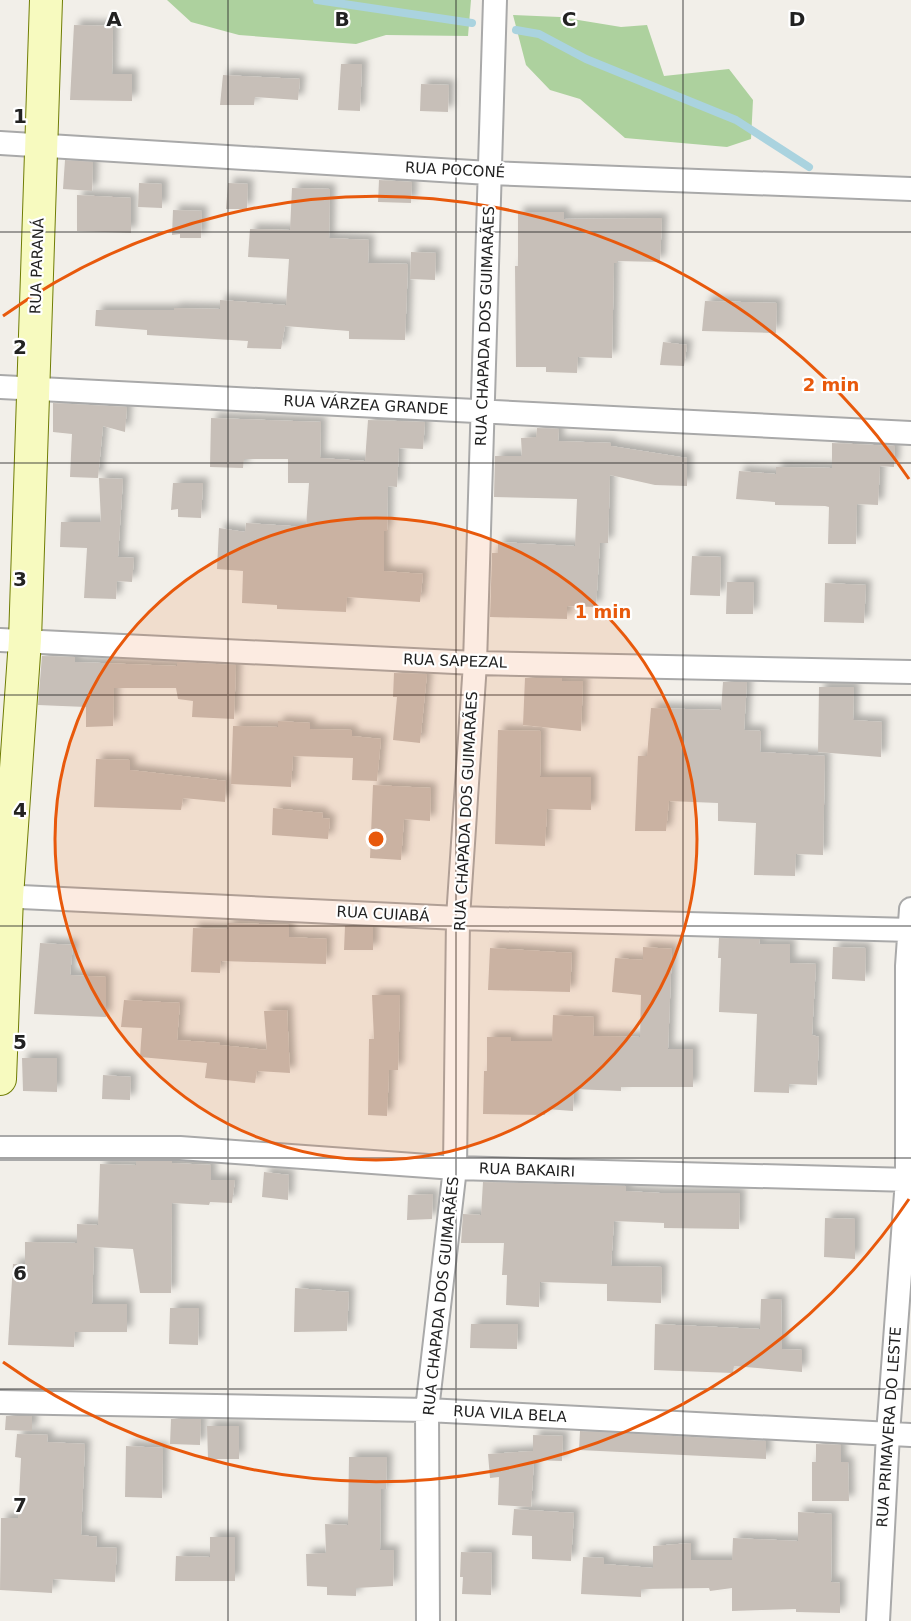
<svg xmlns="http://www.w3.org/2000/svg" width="911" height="1621" font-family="'DejaVu Sans',sans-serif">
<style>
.forest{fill:#add19e}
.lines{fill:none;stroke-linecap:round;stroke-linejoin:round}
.stream{stroke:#aad3df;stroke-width:8}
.building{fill:#c7bfb8;filter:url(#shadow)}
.street-casing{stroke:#a9a9a9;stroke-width:26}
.secondary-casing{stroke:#707d05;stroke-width:34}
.street{stroke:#fff;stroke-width:22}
.secondary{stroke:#f7fabf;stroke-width:32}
.grid{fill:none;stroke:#222;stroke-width:1.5;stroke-opacity:0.55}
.ring{fill:none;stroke:#e8590c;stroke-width:3}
.labels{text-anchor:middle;stroke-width:4.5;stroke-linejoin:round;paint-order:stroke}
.street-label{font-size:15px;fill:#222;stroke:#fff}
.grid-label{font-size:20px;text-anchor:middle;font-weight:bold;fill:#222;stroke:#fff;stroke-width:4.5;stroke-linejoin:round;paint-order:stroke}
.centre{fill:#e8590c;stroke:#fff;stroke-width:3}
.ring-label{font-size:18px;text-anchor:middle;font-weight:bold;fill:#e8590c;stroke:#fff;stroke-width:4.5;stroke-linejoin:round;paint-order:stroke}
</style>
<defs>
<filter id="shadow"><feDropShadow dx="5.5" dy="-5.5" stdDeviation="3" flood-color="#0004"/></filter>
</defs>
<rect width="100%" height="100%" fill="#f2efe9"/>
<!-- forest -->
<path class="forest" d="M 167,0 L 471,0 L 468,36 L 386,35 L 356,44 L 239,35 L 191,22 Z
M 513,15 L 560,17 L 621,27 L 647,25 L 664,76 L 729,69 L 753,100 L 751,139 L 727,147 L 625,138 L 580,99 L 550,90 L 526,65 Z"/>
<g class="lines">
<!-- stream -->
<path class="stream" d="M 317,0 L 472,23
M 516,30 L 539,34 L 586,59 L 736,120 L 809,167"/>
</g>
<!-- building -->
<path class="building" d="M 74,25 L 113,26 L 112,74 L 132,74 L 132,101 L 70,100 Z
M 341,64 L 362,64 L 360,111 L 338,110 Z
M 223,75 L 300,79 L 298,100 L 255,97 L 254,105 L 220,105 Z
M 421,84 L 449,85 L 448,112 L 420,111 Z
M 65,160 L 93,162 L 92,191 L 63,189 Z
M 379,180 L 412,182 L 411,203 L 378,202 Z
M 139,183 L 162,184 L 162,208 L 138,207 Z
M 228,183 L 248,184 L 247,209 L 226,209 Z
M 292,188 L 330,189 L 329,238 L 369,240 L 368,263 L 408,264 L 405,340 L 349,339 L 349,331 L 285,326 L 281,349 L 247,348 L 248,341 L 147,335 L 147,330 L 95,326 L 96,310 L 174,310 L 174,308 L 220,309 L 220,300 L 286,305 L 289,259 L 248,257 L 250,229 L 290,230 Z
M 77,195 L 131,198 L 131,233 L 77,231 Z
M 173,210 L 202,211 L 201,238 L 180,238 L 180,234 L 172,235 Z
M 518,212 L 564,212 L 564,219 L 662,218 L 660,262 L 617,261 L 617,263 L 614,263 L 612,358 L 578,357 L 577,373 L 546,372 L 546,367 L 516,367 L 515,266 L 518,266 Z
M 411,252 L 436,253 L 435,280 L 410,279 Z
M 705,301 L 777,303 L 776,333 L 702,331 Z
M 663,342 L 687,345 L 684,366 L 660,365 Z
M 53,403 L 127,407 L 125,432 L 103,426 L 98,478 L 70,477 L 72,434 L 53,432 Z
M 211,418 L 321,422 L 320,458 L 365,461 L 368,420 L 425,422 L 423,449 L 399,448 L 397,487 L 388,486 L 387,531 L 384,531 L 384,571 L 423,574 L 420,602 L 347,597 L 346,612 L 277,609 L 277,605 L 242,603 L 243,571 L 217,569 L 219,528 L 245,532 L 246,523 L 306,527 L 309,483 L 288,483 L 288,459 L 244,459 L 243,468 L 210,467 Z
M 537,428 L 559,429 L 558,441 L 611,443 L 611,446 L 687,458 L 687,486 L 655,485 L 610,475 L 608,543 L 600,543 L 596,607 L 567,606 L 567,619 L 490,617 L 492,553 L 498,553 L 498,542 L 575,546 L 577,499 L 494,497 L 495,456 L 522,456 L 521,438 L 536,437 Z
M 832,443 L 895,446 L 894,467 L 880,466 L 878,505 L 857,504 L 856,544 L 828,544 L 829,507 L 825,506 L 775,505 L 775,502 L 736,499 L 739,471 L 776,474 L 776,467 L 832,468 Z
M 99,478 L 123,479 L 118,557 L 134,558 L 132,582 L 117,581 L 116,599 L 84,598 L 87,548 L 60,547 L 61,522 L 101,522 Z
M 173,483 L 203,483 L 201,518 L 178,517 L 178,509 L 171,510 Z
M 692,556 L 721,557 L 720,596 L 690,595 Z
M 727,582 L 754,582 L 753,614 L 726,614 Z
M 825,583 L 866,585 L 864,623 L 824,622 Z
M 42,656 L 75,657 L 75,662 L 177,666 L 177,662 L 236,665 L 234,719 L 192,717 L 193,701 L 178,699 L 176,688 L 114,688 L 113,726 L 86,727 L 86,707 L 38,705 Z
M 394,673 L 427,674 L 420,743 L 393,740 L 397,697 L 393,697 Z
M 525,678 L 562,678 L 562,681 L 583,681 L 581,731 L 523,725 Z
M 723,682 L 747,682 L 744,730 L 761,731 L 760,752 L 825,756 L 823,855 L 796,854 L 795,876 L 754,875 L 756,823 L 718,821 L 718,803 L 669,801 L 666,831 L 635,831 L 638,756 L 647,756 L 651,708 L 721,710 Z
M 819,687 L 854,687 L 853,720 L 882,722 L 881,757 L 818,752 Z
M 278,721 L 310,723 L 310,729 L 352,730 L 352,736 L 381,739 L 377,781 L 352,780 L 353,758 L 293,756 L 291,787 L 231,784 L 233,726 L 278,727 Z
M 498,730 L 541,731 L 540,777 L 591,777 L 591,810 L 547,809 L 545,846 L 495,844 Z
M 96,759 L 130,760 L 130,770 L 226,781 L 225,802 L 183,798 L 181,810 L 94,807 Z
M 373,785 L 431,788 L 430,821 L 404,819 L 401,860 L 370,858 Z
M 273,808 L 323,813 L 322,818 L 330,819 L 328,839 L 272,835 Z
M 228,923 L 289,925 L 289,937 L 327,939 L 326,964 L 221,961 L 220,973 L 191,972 L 193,928 L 228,929 Z
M 345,926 L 373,927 L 373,950 L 344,950 Z
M 719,938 L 760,939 L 759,944 L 790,944 L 790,963 L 816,964 L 812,1035 L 819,1037 L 817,1085 L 789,1084 L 789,1093 L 754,1092 L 757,1014 L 719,1012 L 721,958 L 718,958 Z
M 40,943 L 73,945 L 70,975 L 106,977 L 106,1017 L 34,1014 Z
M 643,947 L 672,949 L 668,1049 L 693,1049 L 693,1087 L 621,1087 L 621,1091 L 574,1089 L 573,1111 L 546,1109 L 545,1115 L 483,1114 L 484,1071 L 487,1071 L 487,1037 L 511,1037 L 511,1041 L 552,1041 L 553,1015 L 594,1017 L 593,1036 L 640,1037 L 641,995 L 612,992 L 615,958 L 643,960 Z
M 833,947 L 866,948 L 865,981 L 832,979 Z
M 490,948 L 572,953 L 570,992 L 488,990 Z
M 372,995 L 400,995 L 398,1070 L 389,1070 L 387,1116 L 368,1115 L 369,1039 L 374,1039 Z
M 124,1000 L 180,1003 L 177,1040 L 220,1043 L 220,1045 L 267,1050 L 264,1011 L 287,1010 L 290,1073 L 257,1071 L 255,1083 L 205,1078 L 207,1063 L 140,1057 L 142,1028 L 121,1027 Z
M 22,1058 L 57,1058 L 57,1092 L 23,1091 Z
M 103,1075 L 131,1077 L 130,1100 L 102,1099 Z
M 136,1161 L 172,1161 L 172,1163 L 211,1165 L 211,1180 L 235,1180 L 232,1203 L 210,1202 L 209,1205 L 172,1203 L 171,1293 L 140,1293 L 133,1249 L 94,1247 L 92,1304 L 127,1304 L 127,1332 L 75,1332 L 74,1347 L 8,1345 L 13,1264 L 25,1264 L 25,1242 L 77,1243 L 77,1224 L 98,1225 L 100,1164 L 136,1165 Z
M 264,1172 L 289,1175 L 288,1200 L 262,1197 Z
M 483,1182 L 626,1186 L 626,1191 L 660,1193 L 740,1193 L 739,1229 L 664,1228 L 664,1223 L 614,1221 L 611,1266 L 662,1267 L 661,1303 L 607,1301 L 607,1284 L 540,1282 L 539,1307 L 506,1305 L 507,1275 L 502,1275 L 504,1243 L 461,1243 L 463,1214 L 481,1215 Z
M 433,1194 L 432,1219 L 407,1220 L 408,1195 Z
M 825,1218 L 855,1219 L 855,1259 L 824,1257 Z
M 295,1288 L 349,1292 L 347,1331 L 294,1332 Z
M 761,1299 L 781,1299 L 782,1349 L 802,1350 L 802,1372 L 734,1366 L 733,1373 L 654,1370 L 655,1324 L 760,1329 Z
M 170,1308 L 199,1308 L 198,1345 L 169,1344 Z
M 471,1324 L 518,1324 L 517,1349 L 470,1348 Z
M 6,1416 L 32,1416 L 32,1431 L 5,1430 Z
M 171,1419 L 201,1419 L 200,1445 L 170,1444 Z
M 207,1426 L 239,1426 L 239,1459 L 208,1459 Z
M 580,1431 L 766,1441 L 766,1459 L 579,1450 Z
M 17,1434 L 48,1435 L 47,1442 L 85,1444 L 81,1535 L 97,1537 L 96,1547 L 117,1548 L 115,1582 L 53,1579 L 52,1593 L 0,1590 L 1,1518 L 18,1518 L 21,1458 L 15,1457 Z
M 533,1435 L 563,1436 L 562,1461 L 534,1460 L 531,1507 L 498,1505 L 499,1477 L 490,1478 L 488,1454 L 533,1451 Z
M 816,1444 L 841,1445 L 841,1462 L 848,1462 L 849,1501 L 812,1501 L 812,1462 L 816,1462 Z
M 126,1446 L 163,1448 L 162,1498 L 125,1497 Z
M 349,1457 L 387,1457 L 386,1489 L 381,1489 L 380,1550 L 394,1550 L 393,1586 L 356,1588 L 356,1596 L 327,1595 L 327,1587 L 307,1586 L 306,1554 L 326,1553 L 325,1524 L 348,1525 Z
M 514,1509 L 574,1513 L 571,1561 L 532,1559 L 532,1536 L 512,1535 Z
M 798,1512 L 832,1514 L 831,1582 L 840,1583 L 840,1613 L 796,1612 L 796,1609 L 732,1611 L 732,1588 L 710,1591 L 709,1588 L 641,1589 L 641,1597 L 581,1594 L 583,1557 L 604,1558 L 604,1564 L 653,1568 L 653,1546 L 691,1543 L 691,1560 L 732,1560 L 733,1538 L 798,1541 Z
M 210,1537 L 235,1537 L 235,1581 L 175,1581 L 176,1556 L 210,1557 Z
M 461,1552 L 492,1553 L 491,1595 L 462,1594 L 463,1577 L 460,1577 Z"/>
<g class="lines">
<!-- street casing -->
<g class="street-casing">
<path id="street" d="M 0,143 L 489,173 L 911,189
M 0,387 L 911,433
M 0,640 L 475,663 L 911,672
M 0,896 L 458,918 L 911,930
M 0,1148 L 180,1148 L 455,1168 L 911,1180
M 0,1402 L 427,1410 L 911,1435
M 428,1621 L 427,1410 L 455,1168 L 458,918 L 475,663 L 495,0
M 878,1621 L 888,1434 L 907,1180 L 907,966 L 911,909"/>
</g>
<!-- secondary casing -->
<g class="secondary-casing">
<path id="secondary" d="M 0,1079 L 7,897 L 25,640 L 46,0"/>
</g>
<!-- street -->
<use href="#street" class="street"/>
<!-- secondary -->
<use href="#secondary" class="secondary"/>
</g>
<!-- grid -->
<path class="grid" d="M 228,0 L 228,1621M 456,0 L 456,1621M 683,0 L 683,1621M 0,232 L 911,232M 0,463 L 911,463M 0,695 L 911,695M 0,926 L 911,926M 0,1158 L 911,1158M 0,1389 L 911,1389"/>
<!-- distance rings -->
<circle cx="376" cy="839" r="321" fill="#e8590c" fill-opacity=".12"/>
<g class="ring">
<circle cx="376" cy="839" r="321"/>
<path d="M909 1199A643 643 0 0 1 3 1362M3 316A643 643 0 0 1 909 479"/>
</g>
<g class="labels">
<!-- street labels -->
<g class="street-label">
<text transform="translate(455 170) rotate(3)" y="5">RUA POCONÉ</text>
<text transform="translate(37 266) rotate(-88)" y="5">RUA PARANÁ</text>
<text transform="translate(485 326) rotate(-88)" y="5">RUA CHAPADA DOS GUIMARÃES</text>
<text transform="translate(366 405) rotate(3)" y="5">RUA VÁRZEA GRANDE</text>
<text transform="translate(455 661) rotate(2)" y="5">RUA SAPEZAL</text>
<text transform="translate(466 811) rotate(-87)" y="5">RUA CHAPADA DOS GUIMARÃES</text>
<text transform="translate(383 914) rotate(3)" y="5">RUA CUIABÁ</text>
<text transform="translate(527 1170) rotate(2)" y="5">RUA BAKAIRI</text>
<text transform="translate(441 1296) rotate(-84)" y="5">RUA CHAPADA DOS GUIMARÃES</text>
<text transform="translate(510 1414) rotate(3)" y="5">RUA VILA BELA</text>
<text transform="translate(889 1427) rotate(-86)" y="5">RUA PRIMAVERA DO LESTE</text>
</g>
</g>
<g class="grid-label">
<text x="114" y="26">A</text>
<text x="342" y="26">B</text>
<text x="569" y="26">C</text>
<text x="797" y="26">D</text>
<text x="20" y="123">1</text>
<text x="20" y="354">2</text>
<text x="20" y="586">3</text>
<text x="20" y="817">4</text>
<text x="20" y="1049">5</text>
<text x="20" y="1280">6</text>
<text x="20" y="1512">7</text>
</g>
<circle cx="376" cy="839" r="9" class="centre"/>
<g class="ring-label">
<text x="831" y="391">2 min</text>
<text x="603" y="618">1 min</text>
</g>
</svg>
